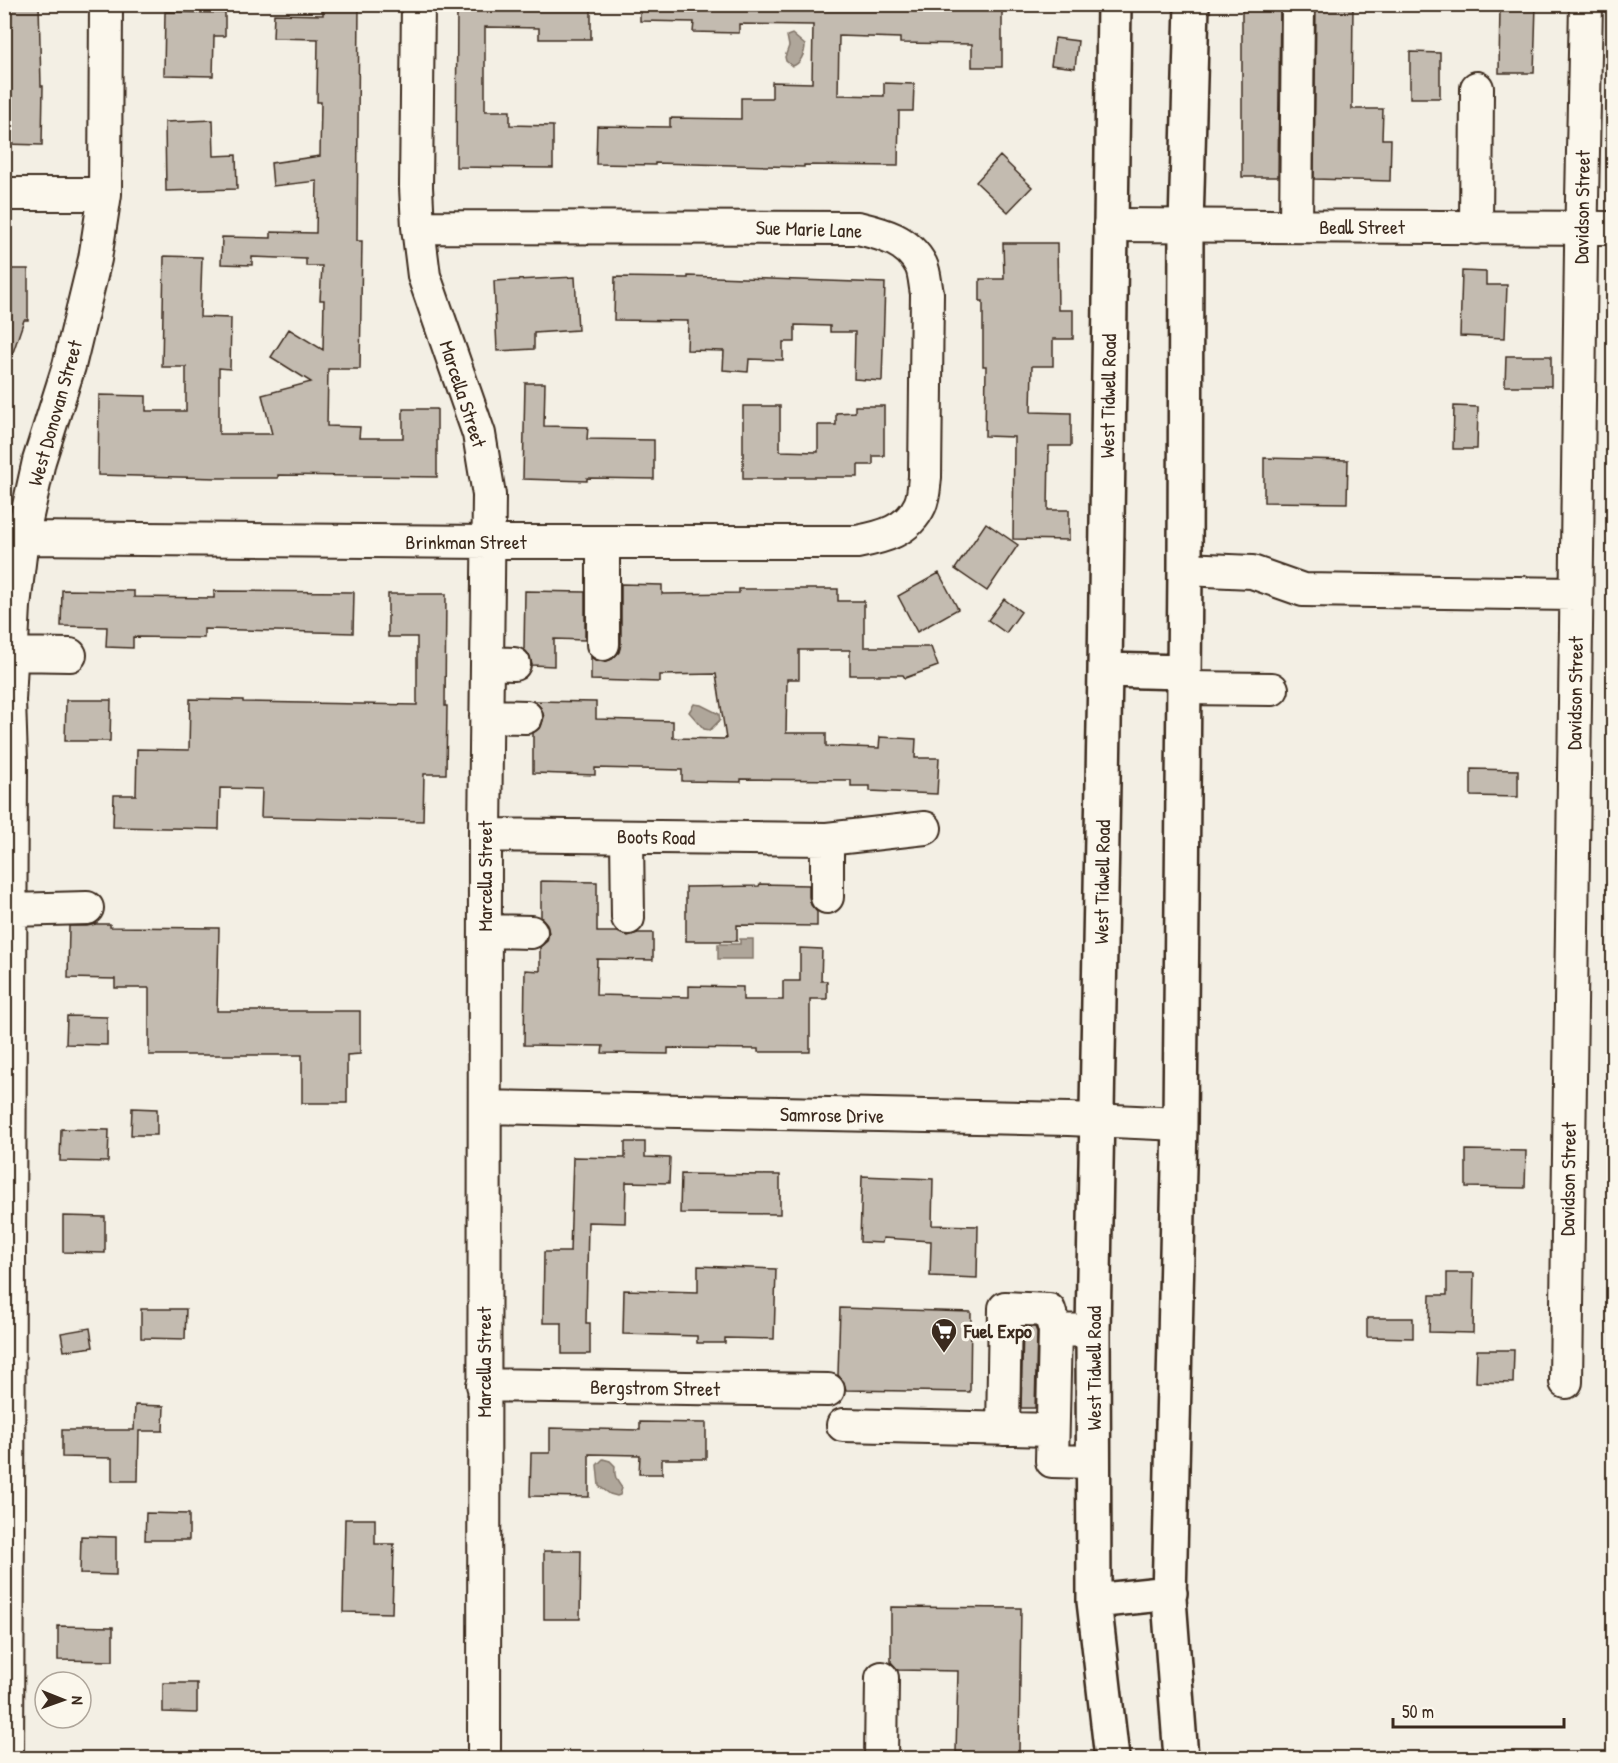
<svg xmlns="http://www.w3.org/2000/svg" width="1618" height="1763" font-family="'Patrick Hand',sans-serif">
<style>
.water{fill:#afa69a;stroke:#817468;stroke-width:1.5}
.building{fill:#c3bbb0;stroke:#3b2a1e;stroke-width:1.5}
.lines{fill:none;stroke-linecap:round;stroke-linejoin:round}
.minor-casing{stroke:#3b2a1e;stroke-width:36}
.major-casing{stroke:#3b2a1e;stroke-width:38}
.minor{stroke:#fbf7ec;stroke-width:32}
.major{stroke:#fbf7ec;stroke-width:33}
.labels{text-anchor:middle;stroke-width:6;stroke-linejoin:round;paint-order:stroke}
.street-label{font-size:20px;fill:#3b2a1e;stroke:#fbf7ec}
.poi-label{font-size:20px;font-weight:bold;fill:#3b2a1e;stroke:#fbf7ec;text-anchor:start}
</style>
<rect width="100%" height="100%" fill="#f3efe4"/>
<filter id="ink" filterUnits="userSpaceOnUse"><feTurbulence type="fractalNoise" baseFrequency=".0167" numOctaves="2"/><feDisplacementMap in="SourceGraphic" scale="12" xChannelSelector="R" yChannelSelector="G"/><feConvolveMatrix kernelMatrix="1 2 1 2 8 2 1 2 1" color-interpolation-filters="sRGB"/></filter>
<g filter="url(#ink)">
<!-- water -->
<path class="water" d="M 792,34 L 805,45 C 805,53 800,65 792,66 L 786,61 L 785,57 L 789,46 L 787,36 Z
M 694,704 L 701,705 L 719,714 L 720,720 L 710,730 L 704,729 L 689,712 Z
M 740,939 L 753,939 L 753,959 L 718,959 L 718,944 L 740,944 Z
M 603,1459 L 610,1461 L 615,1466 C 614,1476 616,1480 622,1488 L 620,1495 L 617,1496 L 610,1494 L 599,1486 L 597,1465 Z"/>
<!-- building -->
<path class="building" d="M 4,4 L 39,4 L 41,86 L 43,86 L 42,145 L 4,144 Z
M 323,4 L 359,4 L 357,241 L 362,241 L 360,369 L 328,369 L 327,426 L 360,427 L 359,438 L 403,438 L 403,409 L 437,409 L 437,477 L 278,475 L 278,478 L 218,478 L 98,475 L 99,395 L 146,396 L 146,411 L 186,411 L 186,367 L 162,367 L 164,256 L 202,257 L 200,317 L 231,318 L 230,369 L 219,368 L 219,434 L 272,434 L 262,395 L 311,382 L 271,357 L 289,329 L 323,350 L 324,300 L 320,300 L 322,266 L 306,266 L 306,259 L 252,257 L 252,265 L 221,264 L 222,237 L 271,238 L 271,232 L 316,233 L 317,181 L 273,186 L 271,163 L 320,156 L 321,102 L 317,102 L 318,39 L 273,38 L 274,14 L 323,15 Z
M 457,4 L 591,4 L 591,39 L 539,39 L 539,28 L 485,27 L 485,111 L 510,111 L 510,125 L 553,126 L 553,168 L 456,167 Z
M 640,4 L 1002,4 L 1002,67 L 972,67 L 972,44 L 900,43 L 900,38 L 839,36 L 838,95 L 884,96 L 884,83 L 914,84 L 913,111 L 899,111 L 898,166 L 804,165 L 804,167 L 655,163 L 655,165 L 596,164 L 597,126 L 670,127 L 670,118 L 741,119 L 741,98 L 772,98 L 772,82 L 812,83 L 813,25 L 739,24 L 739,33 L 693,32 L 694,22 L 640,21 Z
M 1242,4 L 1280,4 L 1278,177 L 1242,177 Z
M 1316,4 L 1353,4 L 1352,109 L 1383,109 L 1382,139 L 1391,139 L 1390,181 L 1314,179 Z
M 1500,4 L 1536,4 L 1534,73 L 1499,73 Z
M 165,12 L 225,13 L 225,36 L 214,36 L 213,76 L 164,75 Z
M 1055,38 L 1078,41 L 1075,68 L 1051,65 Z
M 1410,52 L 1440,53 L 1440,98 L 1410,98 Z
M 213,120 L 214,156 L 236,155 L 237,189 L 166,191 L 165,122 Z
M 1000,156 L 1032,187 L 1008,212 L 976,182 Z
M 1003,243 L 1057,243 L 1058,310 L 1073,310 L 1073,339 L 1053,339 L 1053,366 L 1032,366 L 1031,412 L 1071,413 L 1071,446 L 1049,446 L 1048,510 L 1069,510 L 1069,540 L 1013,539 L 1014,437 L 985,436 L 986,366 L 983,366 L 983,301 L 980,301 L 980,279 L 1004,279 Z
M 4,269 L 28,269 L 28,320 L 24,320 L 8,367 L 4,366 Z
M 1462,271 L 1486,272 L 1486,285 L 1507,285 L 1505,338 L 1460,336 Z
M 688,276 L 885,283 L 882,381 L 854,379 L 855,332 L 830,332 L 830,326 L 795,325 L 795,342 L 783,342 L 783,360 L 749,359 L 748,372 L 723,370 L 724,351 L 687,350 L 688,321 L 614,320 L 615,277 L 688,278 Z
M 575,277 L 578,330 L 534,333 L 534,349 L 497,351 L 494,281 Z
M 1506,356 L 1551,356 L 1551,386 L 1505,386 Z
M 525,383 L 545,383 L 544,426 L 588,427 L 587,439 L 654,440 L 654,479 L 587,478 L 587,481 L 523,479 Z
M 743,406 L 780,406 L 780,451 L 818,452 L 818,425 L 836,425 L 836,413 L 855,412 L 855,406 L 884,406 L 884,456 L 873,456 L 873,465 L 858,465 L 858,477 L 786,477 L 786,479 L 743,479 Z
M 1454,406 L 1478,407 L 1477,449 L 1453,449 Z
M 1264,458 L 1348,460 L 1347,503 L 1264,502 Z
M 986,523 L 1018,545 L 987,591 L 955,569 Z
M 939,573 L 958,609 L 917,632 L 898,596 Z
M 621,584 L 662,585 L 662,594 L 739,593 L 739,589 L 838,589 L 838,601 L 864,601 L 864,647 L 931,647 L 938,666 L 905,678 L 903,675 L 850,675 L 850,650 L 799,650 L 799,679 L 787,679 L 786,733 L 826,733 L 826,746 L 879,748 L 880,737 L 916,739 L 915,758 L 939,758 L 937,794 L 870,791 L 870,786 L 851,786 L 851,780 L 741,779 L 741,782 L 682,781 L 682,770 L 595,768 L 595,775 L 533,773 L 533,733 L 541,727 L 544,717 L 541,708 L 534,701 L 596,702 L 596,719 L 673,721 L 673,738 L 726,739 L 716,674 L 660,675 L 660,682 L 591,680 L 591,657 L 595,660 L 604,662 L 612,659 L 619,652 L 621,644 Z
M 62,590 L 134,591 L 134,597 L 214,598 L 214,591 L 354,592 L 353,633 L 204,629 L 204,638 L 133,637 L 133,648 L 106,647 L 107,627 L 61,626 Z
M 525,591 L 585,592 L 585,640 L 554,639 L 554,666 L 532,665 L 530,656 L 524,649 Z
M 388,594 L 446,594 L 445,706 L 447,706 L 446,774 L 424,774 L 423,821 L 261,817 L 262,789 L 220,788 L 219,829 L 113,827 L 114,795 L 136,795 L 137,749 L 189,750 L 190,699 L 243,700 L 243,702 L 417,705 L 417,637 L 388,637 Z
M 1004,599 L 1021,612 L 1006,633 L 988,620 Z
M 66,700 L 111,700 L 110,741 L 65,741 Z
M 1471,769 L 1518,770 L 1518,797 L 1471,796 Z
M 541,881 L 597,882 L 597,932 L 618,932 L 628,936 L 638,933 L 653,933 L 653,960 L 597,959 L 596,995 L 689,997 L 689,986 L 743,987 L 743,1000 L 783,1000 L 783,981 L 800,981 L 800,948 L 822,949 L 821,981 L 827,981 L 827,999 L 810,999 L 810,1052 L 758,1052 L 758,1049 L 668,1048 L 668,1054 L 602,1053 L 603,1046 L 524,1045 L 525,970 L 540,971 L 540,947 L 547,941 L 549,933 L 547,924 L 541,917 Z
M 760,884 L 809,885 L 809,897 L 811,905 L 817,912 L 817,926 L 737,925 L 737,941 L 686,941 L 686,887 L 759,886 Z
M 96,924 L 110,924 L 110,927 L 219,928 L 217,1011 L 360,1011 L 360,1054 L 347,1055 L 347,1103 L 302,1103 L 302,1055 L 149,1055 L 149,988 L 115,988 L 115,979 L 68,978 L 69,926 L 87,926 Z
M 67,1016 L 107,1017 L 107,1045 L 66,1044 Z
M 132,1108 L 157,1109 L 157,1135 L 131,1135 Z
M 61,1129 L 109,1130 L 108,1162 L 60,1161 Z
M 625,1142 L 645,1142 L 645,1157 L 670,1158 L 669,1183 L 626,1182 L 625,1223 L 588,1222 L 586,1323 L 590,1323 L 590,1354 L 562,1354 L 562,1323 L 543,1323 L 544,1252 L 570,1252 L 573,1157 L 625,1158 Z
M 1466,1150 L 1526,1151 L 1525,1188 L 1466,1187 Z
M 681,1174 L 780,1175 L 780,1214 L 680,1213 Z
M 862,1176 L 933,1179 L 932,1225 L 978,1226 L 977,1278 L 930,1276 L 931,1241 L 883,1238 L 882,1243 L 860,1242 Z
M 63,1216 L 105,1217 L 105,1253 L 63,1252 Z
M 698,1266 L 776,1269 L 774,1339 L 725,1338 L 725,1343 L 697,1343 L 697,1336 L 623,1334 L 624,1290 L 698,1292 Z
M 1447,1273 L 1474,1273 L 1473,1333 L 1429,1332 L 1430,1295 L 1447,1295 Z
M 840,1308 L 971,1312 L 970,1392 L 846,1390 L 844,1382 L 838,1375 Z
M 141,1309 L 186,1309 L 185,1339 L 141,1338 Z
M 1367,1318 L 1413,1318 L 1413,1338 L 1367,1337 Z
M 1023,1327 L 1035,1327 L 1037,1332 L 1035,1408 L 1021,1408 Z
M 90,1328 L 93,1347 L 64,1351 L 61,1333 Z
M 1477,1350 L 1514,1350 L 1513,1383 L 1476,1382 Z
M 135,1405 L 164,1406 L 163,1431 L 139,1431 L 138,1481 L 112,1481 L 112,1458 L 62,1457 L 62,1430 L 134,1430 Z
M 640,1422 L 706,1423 L 706,1459 L 662,1459 L 662,1474 L 639,1474 L 640,1455 L 589,1454 L 589,1497 L 530,1496 L 531,1453 L 550,1453 L 550,1428 L 640,1430 Z
M 146,1513 L 189,1514 L 189,1540 L 145,1540 Z
M 345,1519 L 375,1519 L 375,1544 L 394,1544 L 392,1613 L 343,1612 Z
M 81,1536 L 116,1537 L 116,1575 L 80,1574 Z
M 544,1551 L 581,1551 L 580,1619 L 544,1619 Z
M 891,1607 L 1021,1608 L 1019,1752 L 956,1752 L 958,1671 L 898,1670 L 891,1662 Z
M 58,1626 L 113,1627 L 113,1661 L 58,1660 Z
M 163,1683 L 197,1683 L 197,1713 L 163,1712 Z"/>
<g class="lines">
<!-- minor casing -->
<g class="minor-casing">
<path id="minor" d="M 418,4 L 416,187 L 418,227 L 424,276 L 479,434 L 489,495 L 485,835 L 484,1758
M 4,194 L 105,194
M 1110,225 L 1614,228
M 1296,226 L 1298,4
M 1476,228 L 1477,88
M 22,538 L 488,542 L 857,542 C 883,537 908,531 920,505 C 924,497 924,485 925,477 L 927,293 C 925,285 925,273 921,265 C 908,240 883,234 858,228 L 418,227
M 1185,569 L 1252,572 L 1303,590 L 1576,594
M 603,644 L 603,542
M 11,654 L 70,655
M 487,663 L 514,664
M 1184,688 L 1272,689
M 486,716 L 526,717
M 485,835 L 827,839 L 925,828
M 627,837 L 628,918
M 827,839 L 827,897
M 10,910 L 87,908
M 485,931 L 531,932
M 485,1107 L 1069,1119 L 1180,1124
M 1093,1331 L 1055,1330 L 1052,1461 L 1093,1462
M 1566,1382 L 1581,249 L 1586,4
M 483,1385 L 828,1390
M 843,1425 L 1052,1430
M 1003,1429 L 1005,1308 L 1049,1310 L 1055,1330
M 7,1758 L 11,761 L 9,700 L 14,606 L 22,538 L 39,461 L 69,366 L 95,259 L 105,194 L 106,4
M 881,1758 L 882,1678"/>
</g>
<!-- major casing -->
<g class="major-casing">
<path id="major" d="M 1105,670 L 1184,672
M 1094,1601 L 1170,1593
M 1112,1758 L 1094,1601 L 1093,1331 L 1105,670 L 1114,4
M 1181,1758 L 1169,1599 L 1180,1124 L 1185,569 L 1186,226 L 1192,4"/>
</g>
<!-- minor -->
<use href="#minor" class="minor"/>
<!-- major -->
<use href="#major" class="major"/>
</g>
</g>
<!-- icons -->
<defs>
<g id="supermarket-pin" transform="scale(1.35)"><path d="M0 17L-7.5 6A9.5 9.5 0 1 1 7.5 6Z" fill="#3b2a1e" stroke="#fbf7ec"/><path d="M-6-5.5h2.5l.6 2H6L4.5 2H-2.5L-4.4-4H-6ZM-1.5 3.2a1.3 1.3 0 1 0 .1 0ZM3 3.2a1.3 1.3 0 1 0 .1 0Z" fill="#fff"/></g>
</defs>
<g fill-rule="evenodd">
<use href="#supermarket-pin" x="944" y="1331"/>
</g>
<g class="labels">
<!-- street labels -->
<g class="street-label">
<text transform="translate(1582 207) rotate(-89)" y="7">Davidson Street</text>
<text x="1362" y="234">Beall Street</text>
<text transform="translate(809 229) rotate(2)" y="7">Sue Marie Lane</text>
<text transform="translate(463 394) rotate(72)" y="7">Marcella Street</text>
<text transform="translate(1108 396) rotate(-89)" y="7">West Tidwell Road</text>
<text transform="translate(55 413) rotate(-74)" y="7">West Donovan Street</text>
<text x="466" y="549">Brinkman Street</text>
<text transform="translate(1575 693) rotate(-89)" y="7">Davidson Street</text>
<text transform="translate(656 837) rotate(1)" y="7">Boots Road</text>
<text transform="translate(485 876) rotate(-90)" y="7">Marcella Street</text>
<text transform="translate(1102 882) rotate(-89)" y="7">West Tidwell Road</text>
<text transform="translate(832 1115) rotate(1)" y="7">Samrose Drive</text>
<text transform="translate(1568 1179) rotate(-89)" y="7">Davidson Street</text>
<text transform="translate(484 1362) rotate(-90)" y="7">Marcella Street</text>
<text transform="translate(1094 1368) rotate(-90)" y="7">West Tidwell Road</text>
<text transform="translate(655 1388) rotate(1)" y="7">Bergstrom Street</text>
</g>
<!-- poi labels -->
<g class="poi-label">
<text x="964" y="1338">Fuel Expo</text>
</g>
</g>
<!-- margin -->
<rect width="1618" height="1763" fill="none" stroke="#fbf7ec" stroke-width="24"/>
<rect x="12" y="12" width="1594" height="1739" fill="none" stroke="#3b2a1e" stroke-width="2" filter="url(#ink)"/>
<!-- north arrow -->
<g transform="translate(63 1700) rotate(91)"><circle r="28" fill="#fbf7ec" stroke="#aea59a" stroke-width="1.5"/>
<path d="M0-4.5L10 22L0 15L-10 22Z" fill="#3b2a1e"/>
<text y="-9" font-size="16" font-weight="bold" text-anchor="middle" fill="#3b2a1e">N</text>
</g>
<!-- scale -->
<path d="M1393 1718v9h171v-9" fill="none" stroke="#3b2a1e" stroke-width="3"/>
<text x="1402" y="1718" font-size="18" fill="#3b2a1e" stroke="#fbf7ec" stroke-width="4.5" paint-order="stroke">50 m</text>
</svg>
